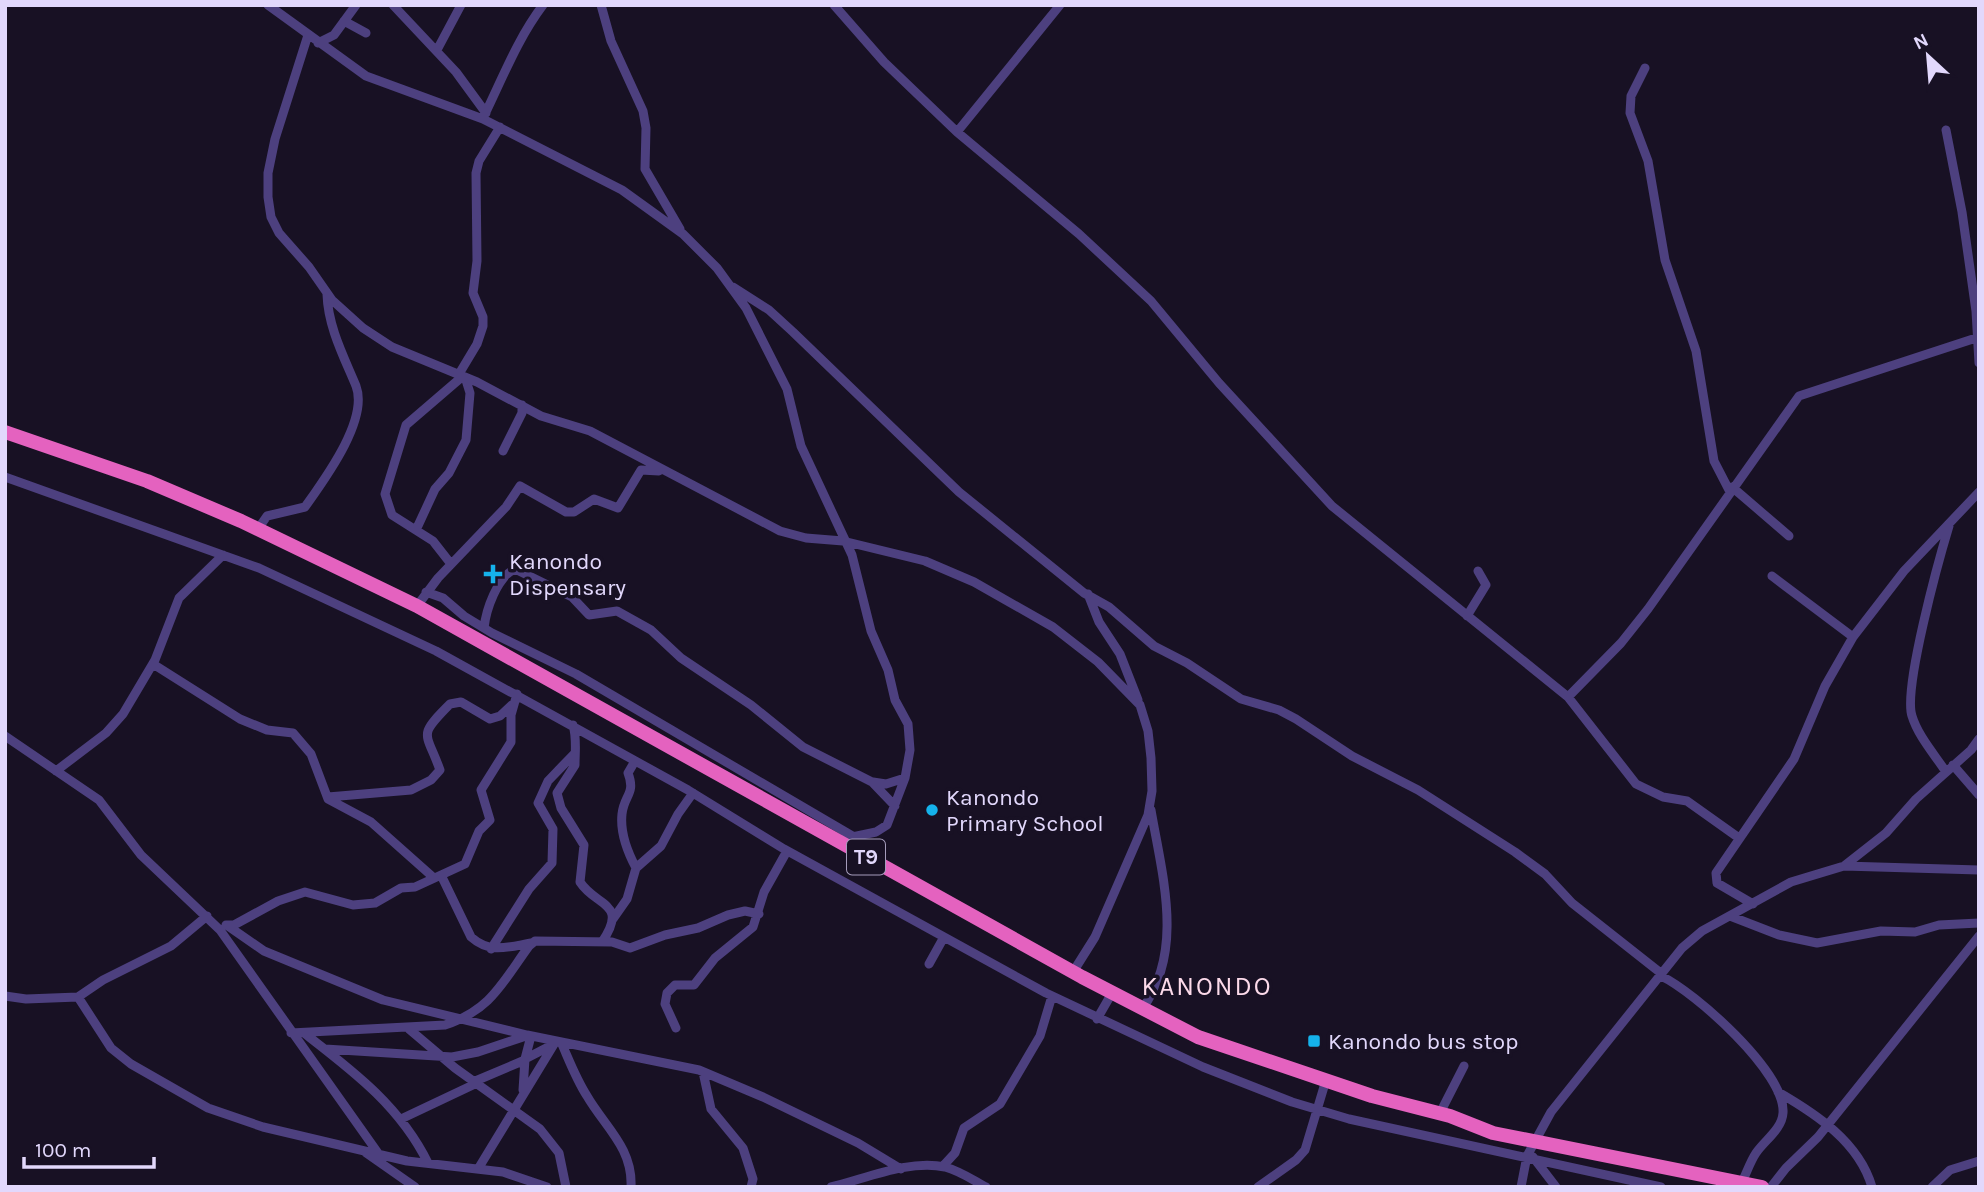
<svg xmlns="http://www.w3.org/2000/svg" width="1984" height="1192" font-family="Karla,sans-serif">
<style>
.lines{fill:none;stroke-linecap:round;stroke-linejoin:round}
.minor{stroke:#4d407f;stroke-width:9}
.trunk{stroke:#e462bf;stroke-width:14}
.poi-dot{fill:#15b2eb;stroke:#181124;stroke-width:2.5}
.labels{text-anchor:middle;stroke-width:7;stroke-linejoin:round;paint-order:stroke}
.shield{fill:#181124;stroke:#a59cbb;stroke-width:2}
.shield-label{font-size:21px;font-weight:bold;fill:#e2d8fc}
.poi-label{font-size:23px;fill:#e2d8fc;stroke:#181124;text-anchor:start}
.quarter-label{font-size:26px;letter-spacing:2px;fill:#fcdaea;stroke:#181124}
</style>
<rect width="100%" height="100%" fill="#181124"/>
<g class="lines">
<!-- minor -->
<path class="minor" d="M 268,5 L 366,76 L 483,119 L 622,190 L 683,234 L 717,268 L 746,308 L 787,389 L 801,446 L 852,555 L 871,631 L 888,670 L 895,700 L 908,724 L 910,750 L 905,778 L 887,825 L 876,832 L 838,840
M 393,5 L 456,72 L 486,113
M 601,5 L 611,41 L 643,111 L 646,128 L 645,169 L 680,229
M 834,5 L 884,62 L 957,132 L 1079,234 L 1151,301 L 1219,383 L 1332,506 L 1568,697 L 1636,784 L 1663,797 L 1687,801 L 1739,838
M 344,21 L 366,33
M 308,35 L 275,139 L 268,173 L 268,197 L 271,217 L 279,233 L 309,267 L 332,300 L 363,328 L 392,347 L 477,382 L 541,416 L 590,431 L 780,531 L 806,538 L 843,541 L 925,561 L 974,582 L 1053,627 L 1098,662 L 1140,705 L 1148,731 L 1151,758 L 1152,791 L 1148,815 L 1095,937 L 1073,972
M 318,43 L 334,35 L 356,5
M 437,50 L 461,5
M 1645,68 L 1631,96 L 1630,113 L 1648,161 L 1665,260 L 1696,351 L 1714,461 L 1729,490
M 485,114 C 503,77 518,38 543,5
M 1946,130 L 1962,212 L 1976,311 L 1979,363
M 957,132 L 1060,5
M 733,287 L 769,310 L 793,332 L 959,492 L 1084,593 L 1109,607 L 1154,646 L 1187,663 L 1241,699 L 1279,710 L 1296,719 L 1352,756 L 1418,790 L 1515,852 L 1545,874 L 1572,903 L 1662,974
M 459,374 L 477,344 L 483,326 L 483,317 L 473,293 L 477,261 L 476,173 L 479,161 L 500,127
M 503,451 L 522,413 L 522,405
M 5,477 L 259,568 L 436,651 L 688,790 L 784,849 L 1046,993 L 1203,1067 L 1292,1102 L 1349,1119 L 1661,1187
M 1732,487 L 1789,536
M 258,529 L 267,516 L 305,507 C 324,480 369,420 356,386 C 344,357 328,327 327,294
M 416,530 L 435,489 L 449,473 L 466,440 L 470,393 L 465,377
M 451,564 L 433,541 L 392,515 L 385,494 L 406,425 L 463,376
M 1772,576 L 1853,637
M 426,592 L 443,598 L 464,616 L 492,633 L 576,674 L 854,837
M 1088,594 L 1099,622 L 1120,654 L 1138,700
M 417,606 L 438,578 L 506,507 L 520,486 L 566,512 L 574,512 L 594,499 L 618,508 L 641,470 L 659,471
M 1467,616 L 1486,585 L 1478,571
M 484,628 C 486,610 497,577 515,569 L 572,597 L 589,615 L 617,611 L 651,630 L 681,658 L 751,705 L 803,747 L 872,782 L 895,806
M 153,664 L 240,719 L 267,730 L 293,733 L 311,754 L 328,799 L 371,822 L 434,878
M 1568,697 L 1621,643 L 1648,609 L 1799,396 L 1976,338
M 573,725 C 577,738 575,751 575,765 L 557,793 L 561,808 L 584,845 L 580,882 C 596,907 629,902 602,942
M 5,736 L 99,800 L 141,855 L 220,930 L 378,1153
M 635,761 L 628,773 C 636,794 624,795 622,814 C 620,832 628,853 636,868
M 1953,765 L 1979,795
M 56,771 L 106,733 L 123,714 L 155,660 L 179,598 L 223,555
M 1946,772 C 1935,755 1918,736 1912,716 C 1903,689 1939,559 1949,526
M 873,782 L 886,784 L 905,778
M 328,797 L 411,790 L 431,780 L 440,770 C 426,731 417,737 450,704 L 461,702 L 490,719 L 500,716 L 514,703
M 1844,866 L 1886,833 L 1916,799 L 1971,750 L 1979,739
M 441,875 L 471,937 C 490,954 508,947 531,943
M 1753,904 L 1717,883 L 1716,873 L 1794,759 L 1825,686 L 1853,637 L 1904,571 L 1979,492
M 1730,916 L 1779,935 L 1817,943 L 1881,931 L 1915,932 L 1939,925 L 1979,923
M 613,919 L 627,899 L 636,868 L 661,846 L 678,814 L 693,793
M 226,925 L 234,925 L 278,901 L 305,892 L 353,905 L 375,903 L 401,888 L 415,887 L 465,864 L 479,831 L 490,820 L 481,790 L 511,742 L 511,715 L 517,694
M 228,926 L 264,951 L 383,1000 L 527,1035 L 699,1070 L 763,1097 L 858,1143 L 901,1169
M 491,949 L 529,889 L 552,863 L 553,829 L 538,803 L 548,781 L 574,754
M 929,964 L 944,937
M 1661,976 C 1695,992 1786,1073 1783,1113 C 1782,1129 1765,1140 1756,1153 C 1750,1162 1747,1172 1742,1182
M 5,996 L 26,999 L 78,997 L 111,1048 L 131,1064 L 208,1108 L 263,1127 L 407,1161 L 503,1172 L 547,1187
M 78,997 L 103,980 L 171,946 L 207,916
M 1142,1009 C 1185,951 1162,875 1151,810
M 1097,1019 L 1112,993
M 676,1028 L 665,1004 L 667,993 L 675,985 L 694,985 L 715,958 L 753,927 L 764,892 L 787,851
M 409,1029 L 455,1068 L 540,1129 L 559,1153 L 566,1187
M 291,1033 L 445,1025 C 491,1010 502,983 529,946 L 535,941 L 612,942 L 630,948 L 665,935 L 698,928 L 728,915 L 745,911 L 759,914
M 304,1033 C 353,1071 400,1106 428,1163
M 561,1042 C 569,1060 576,1079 587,1096 C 605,1127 633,1148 631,1187
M 325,1049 L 452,1057 L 478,1052 L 526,1036
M 525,1059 L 554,1044
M 703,1072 L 711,1109 L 743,1148 L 753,1179 L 751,1187
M 473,1082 L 525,1060
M 523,1090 L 525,1059 L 531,1036
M 1778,1092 C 1816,1114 1859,1142 1872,1187
M 1440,1113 L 1464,1066
M 401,1119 L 475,1084
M 365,1152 L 415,1187
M 1533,1157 L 1556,1187
M 943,1166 L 955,1153 L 964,1128 L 1000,1104 L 1040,1036 L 1052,996
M 478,1169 L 556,1041
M 831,1187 C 865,1179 909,1159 945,1167 C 960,1171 973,1180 986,1187
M 1258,1187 L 1296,1160 L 1305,1150 L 1326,1080
M 1521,1187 L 1527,1156 L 1551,1112 L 1682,948 L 1702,931 L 1791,882 L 1844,866 L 1979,870
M 1771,1187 L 1786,1168 L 1818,1137 L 1979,936
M 1932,1187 L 1950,1170 L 1979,1161"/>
<!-- trunk -->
<path class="trunk" d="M 5,432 L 147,481 L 241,521 L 417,606 L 1082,977 L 1198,1037 L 1372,1096 L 1450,1116 L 1493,1133 L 1762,1187"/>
</g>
<!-- markers -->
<g class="poi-dot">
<path d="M489.5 563.5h7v7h7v7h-7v7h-7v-7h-7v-7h7z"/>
<circle cx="932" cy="810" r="7"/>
<rect x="1307" y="1034" width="14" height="14" rx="3.5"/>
</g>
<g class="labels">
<!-- shield labels -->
<rect class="shield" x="847" y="839.5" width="38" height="35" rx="5"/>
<g class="shield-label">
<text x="866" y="864">T9</text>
</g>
<!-- poi labels -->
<g class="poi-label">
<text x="509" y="569">Kanondo<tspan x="509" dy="26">Dispensary</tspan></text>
<text x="946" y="805">Kanondo<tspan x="946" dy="26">Primary School</tspan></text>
<text x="1328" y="1049">Kanondo bus stop</text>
</g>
<!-- quarter labels -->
<g class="quarter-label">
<text x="1207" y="995">KANONDO</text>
</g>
</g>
<!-- border -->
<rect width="1984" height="1192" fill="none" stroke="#e2d8fc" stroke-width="14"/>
<!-- north arrow -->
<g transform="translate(1928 56) rotate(334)" stroke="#181124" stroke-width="5" paint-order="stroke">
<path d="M0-5L12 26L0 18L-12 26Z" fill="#e2d8fc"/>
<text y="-10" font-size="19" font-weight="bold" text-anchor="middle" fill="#e2d8fc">N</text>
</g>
<!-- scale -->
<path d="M24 1157v10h130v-10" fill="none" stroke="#e2d8fc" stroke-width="3.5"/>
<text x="35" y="1157" font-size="21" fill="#e2d8fc" stroke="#181124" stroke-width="5" paint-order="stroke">100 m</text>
</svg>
